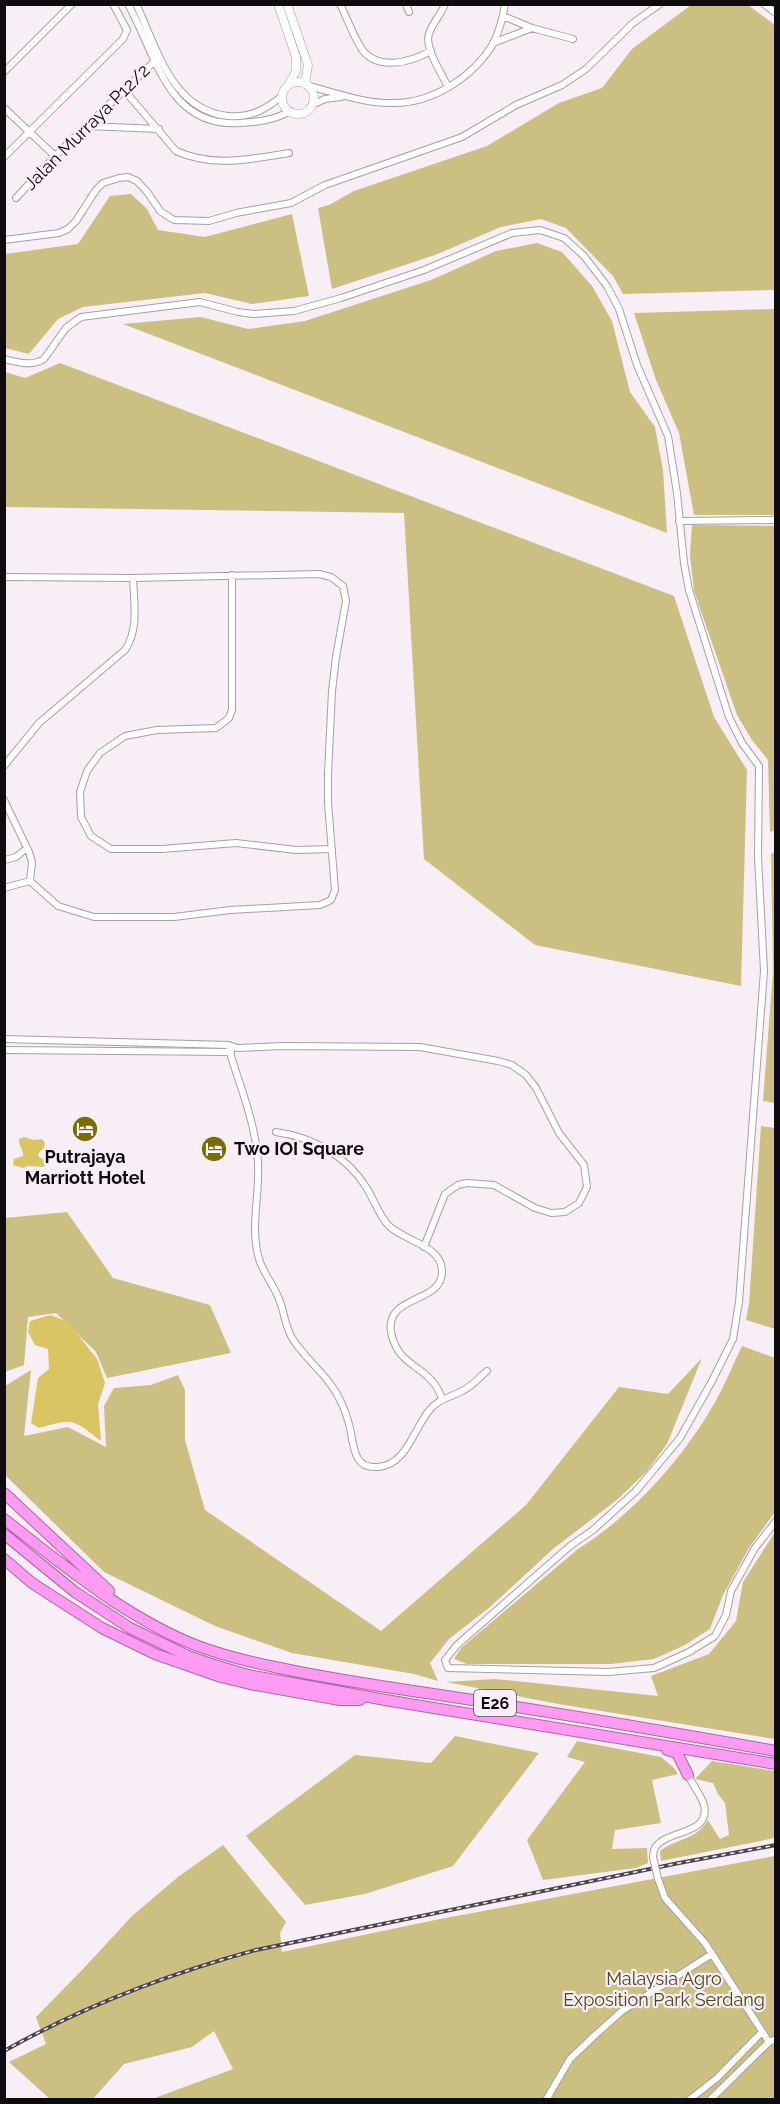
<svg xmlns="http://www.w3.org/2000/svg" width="780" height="2104" font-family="Raleway,sans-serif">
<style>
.green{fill:#cbc082}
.water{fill:#d9c662}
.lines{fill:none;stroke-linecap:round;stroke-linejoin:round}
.minor-casing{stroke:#a89fa7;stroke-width:8}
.tertiary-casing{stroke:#a89fa7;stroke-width:9}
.motorway-casing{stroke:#aa69a3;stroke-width:12}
.minor{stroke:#fff;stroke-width:6}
.tertiary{stroke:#fff;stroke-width:8}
.motorway{stroke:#fd9bf3;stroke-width:10}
.rail-casing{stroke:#4b464a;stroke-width:4}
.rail{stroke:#f8eef6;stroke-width:1.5;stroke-dasharray:4.5;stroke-linecap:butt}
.minor-bridge-casing{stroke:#a89fa7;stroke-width:8;stroke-linecap:butt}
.minor-bridge{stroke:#fff;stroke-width:6}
.labels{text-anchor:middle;stroke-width:4.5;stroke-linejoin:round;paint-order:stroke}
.shield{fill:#f8eef6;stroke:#555054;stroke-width:1.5}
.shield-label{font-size:16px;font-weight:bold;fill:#0f0c0f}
.street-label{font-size:18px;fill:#0f0c0f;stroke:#f8eef6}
.poi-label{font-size:18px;font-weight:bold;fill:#0f0c0f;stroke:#f8eef6;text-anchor:start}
.park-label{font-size:18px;fill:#4d451b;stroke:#f8eef6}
</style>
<rect width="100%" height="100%" fill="#f8eef6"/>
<!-- green -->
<path class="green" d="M 691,5 L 748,5 L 775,25 L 775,290 L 623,294 L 613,276 L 566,228 L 541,219 L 501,227 L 435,255 L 332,289 L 318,208 L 329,205 L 354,191 L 487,146 L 559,103 L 602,88 L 632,49 Z
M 131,194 L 147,209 L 158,230 L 205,237 L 292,214 L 309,296 L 252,304 L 205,293 L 83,307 L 58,319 L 29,354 L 5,348 L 5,254 L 78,244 L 110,196 Z
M 537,243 L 562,252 L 592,286 L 612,321 L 630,392 L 655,427 L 663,470 L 667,533 L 123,324 L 201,317 L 248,329 L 305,321 L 431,280 L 496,251 Z
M 775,309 L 775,515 L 694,515 L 679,433 L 656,380 L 634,313 Z
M 60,363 L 674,596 L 714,717 L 747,770 L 741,986 L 535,945 L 424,859 L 404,513 L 5,507 L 5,372 L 25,378 Z
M 692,525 L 775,526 L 776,830 L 770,832 L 768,760 L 752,740 L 737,715 L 694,591 L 690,555 Z
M 775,852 L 776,852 L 775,1103 L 763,1101 L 773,971 L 771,854 Z
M 761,1126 L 775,1128 L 775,1329 L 746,1320 L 749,1304 Z
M 67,1212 L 113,1278 L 210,1305 L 231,1353 L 107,1378 L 96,1352 L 56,1313 L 28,1317 L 24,1365 L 5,1372 L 5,1218 Z
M 742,1346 L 775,1358 L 775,1512 L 749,1548 L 723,1595 L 710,1629 L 685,1645 L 654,1659 L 611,1664 L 467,1664 L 454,1659 L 461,1648 L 578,1549 C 636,1513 691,1450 722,1389 C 729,1375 735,1360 742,1346 Z
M 702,1358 L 667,1444 L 647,1471 L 618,1499 L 553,1549 L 490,1607 L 449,1639 L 430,1663 L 438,1681 L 414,1674 L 292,1653 L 215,1626 L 104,1572 L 5,1475 L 5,1386 L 31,1370 L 24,1436 L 68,1427 L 106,1447 L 104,1406 L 114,1388 L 151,1385 L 178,1375 L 185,1390 L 185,1440 L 205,1510 L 381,1631 L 526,1505 L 619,1387 L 668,1394 Z
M 775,1532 L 775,1739 L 558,1704 L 446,1682 L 495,1679 L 658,1696 L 651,1676 L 709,1654 L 736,1621 L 743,1582 Z
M 455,1736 L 539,1753 L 453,1866 L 365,1894 L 305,1905 L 246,1836 L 355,1755 L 431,1763 Z
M 577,1741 L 661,1757 L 674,1768 L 678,1774 L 652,1780 L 661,1823 L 615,1830 L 612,1849 L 647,1848 L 648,1863 L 636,1868 L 543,1880 L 527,1840 L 585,1762 L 567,1757 Z
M 712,1761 L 775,1771 L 775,1838 L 661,1861 L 660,1851 C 677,1838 695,1841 708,1820 L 720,1839 L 729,1835 L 725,1803 L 718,1794 L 713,1783 L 695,1779 Z
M 223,1845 L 286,1922 L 280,1933 L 282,1952 L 435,1920 L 775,1856 L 775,2099 L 152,2099 L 233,2069 L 214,2031 L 192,2047 L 124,2064 L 93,2099 L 50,2099 L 9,2062 L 46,2044 L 36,2017 L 83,1969 L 132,1916 L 178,1877 Z"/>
<!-- water -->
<path class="water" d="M 24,1137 L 34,1140 L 42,1139 L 45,1143 L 44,1148 L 38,1154 L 39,1157 L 46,1161 L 44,1167 L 28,1166 L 23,1168 L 13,1165 L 14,1159 L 23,1156 C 24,1150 18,1145 19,1139 Z
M 50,1315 L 68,1322 L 97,1359 L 105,1383 L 98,1404 L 101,1441 C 73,1419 73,1418 39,1428 L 31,1423 L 38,1378 L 49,1369 L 48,1349 L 35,1345 L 28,1332 L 30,1321 Z"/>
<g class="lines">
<!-- minor casing -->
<g class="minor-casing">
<path id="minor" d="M 128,4 C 156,54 167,128 240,123 C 258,122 275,120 290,111
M 136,4 C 157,47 171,110 228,116 C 250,118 265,110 282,96
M 340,4 C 347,18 353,35 361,48 C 377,72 411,62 431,51
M 406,4 L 409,12
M 445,4 C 441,15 432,23 429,34 C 424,47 442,74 448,87
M 764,4 L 776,13
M 503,16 L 532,28 L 573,39
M 493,43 L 532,28
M 4,72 L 72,4
M 309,86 C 337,93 366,104 394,103 C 433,103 473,77 493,44 C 499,32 503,17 505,4
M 124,90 L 176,151 C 214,168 250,159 289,153
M 312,105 L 325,99 L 341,97
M 4,108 L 55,156
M 87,126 L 159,129
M 4,157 L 123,39 L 127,30 L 113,4
M 16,198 L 55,156 L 157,59
M 4,240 L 59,233 L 68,229 L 76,221 L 96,190 L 103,183 L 119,178 L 128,177 L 137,181 L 148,193 L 160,211 L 174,220 L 209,221 L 236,213 L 291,203 L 325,185 L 462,137 L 516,105 L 562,85 L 586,69 L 633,23 L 660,4
M 4,359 C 17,362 32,367 44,359 L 66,328 L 81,317 L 200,302 L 238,312 L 253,314 L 294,311 L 341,298 L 424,270 L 512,233 L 540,230 L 564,238 L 584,256 L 607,286 L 619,309 L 637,365 L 668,436 L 677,493 L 684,563 L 689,590 L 729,717 L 742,743 L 759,766 L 758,857 L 764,971 L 739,1302 L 733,1339 L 711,1383 L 680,1438 L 636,1491 L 593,1530 L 570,1546 L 457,1645 L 445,1660 L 448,1668 L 608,1672 L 654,1668 L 689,1652 L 715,1636 L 726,1615 L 731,1591 L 755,1548 L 776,1521
M 679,521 L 776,520
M 232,575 L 232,710 L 229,718 L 216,728 L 157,730 L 125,736 L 100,753 L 87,771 L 80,792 L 81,817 L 91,836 L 111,849 L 162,849 L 236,843 L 296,850 L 332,849
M 4,577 L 133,578 L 319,574 L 331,577 L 343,586 L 346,601 L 336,657 L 332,691 L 328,774 L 328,803 L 335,890 L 331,900 L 320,905 L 230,910 L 174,917 L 94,917 L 58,906 L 30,881
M 4,766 L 39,723 L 125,650 C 139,630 134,602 133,578
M 4,800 L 29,852 L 32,862 L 30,881
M 5,860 L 16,857 L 27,848
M 4,888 L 30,881
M 4,1039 L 229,1045 L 237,1048 L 283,1046 L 420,1047 L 498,1061 L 512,1065 L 526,1075 L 536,1088 L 559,1133 L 584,1165 L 587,1187 L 579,1203 L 565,1212 L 551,1213 L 535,1208 L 494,1185 L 467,1183 L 458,1185 L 445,1194 L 424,1247
M 229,1045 L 230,1053 C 241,1089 256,1125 258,1163 C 260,1196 249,1230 260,1262 C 265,1275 274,1286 279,1299 C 285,1313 285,1329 294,1341 C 309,1363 330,1377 341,1402 C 345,1410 348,1420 350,1428 C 354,1446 353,1469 378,1467 C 406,1465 413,1431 428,1412 C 437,1399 449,1398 462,1391 C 471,1387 479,1378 487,1371
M 4,1050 L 231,1052
M 276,1132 C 312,1137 347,1156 366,1187 C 374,1199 379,1216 389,1226 C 405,1241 442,1246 442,1271 C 443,1304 385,1294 391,1332 C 398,1370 431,1364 442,1399
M 653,1857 C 654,1854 653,1851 655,1848 C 666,1829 711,1836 704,1805 C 701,1795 692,1784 688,1775
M 658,1879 L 665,1898 L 705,1943 L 769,2042
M 546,2100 L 570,2059 L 594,2036 L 622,2011 L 712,1954
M 689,2100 L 717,2078 L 762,2032
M 710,2100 L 769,2042 L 776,2039"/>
</g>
<!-- tertiary casing -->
<g class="tertiary-casing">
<path id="tertiary" d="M 278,4 L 296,57 L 296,71 L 289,84
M 287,4 L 308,65 L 305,84
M282 98a16 16 0 1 1 32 0a16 16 0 1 1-32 0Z"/>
</g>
<!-- motorway casing -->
<g class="motorway-casing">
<path id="motorway" d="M 4,1493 L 109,1591
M 4,1519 C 62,1564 120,1613 188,1642 C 216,1654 246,1661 275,1667 C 330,1679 385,1687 440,1695 C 552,1712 664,1731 776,1751
M 4,1534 L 75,1592 L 130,1628 L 188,1656 L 211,1664 L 248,1675 L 391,1701 L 776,1764
M 4,1559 L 32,1583 L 102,1628 L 155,1654 L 221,1677 L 250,1684 L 340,1700 L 360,1700
M 667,1750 L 677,1753 L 688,1775"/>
</g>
<!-- minor -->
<use href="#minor" class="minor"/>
<!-- tertiary -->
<use href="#tertiary" class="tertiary"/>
<!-- motorway -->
<use href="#motorway" class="motorway"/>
<!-- rail casing -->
<g class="rail-casing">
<path id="rail" d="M 4,2051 C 84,2006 168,1974 256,1950 L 679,1863 L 776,1845"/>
</g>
<!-- rail -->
<use href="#rail" class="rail"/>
<!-- minor-bridge casing -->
<g class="minor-bridge-casing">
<path id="minor-bridge" d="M 653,1857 L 658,1879"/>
</g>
<!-- minor-bridge -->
<use href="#minor-bridge" class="minor-bridge"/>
</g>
<!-- icons -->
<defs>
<g id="hotel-disc" transform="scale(1.35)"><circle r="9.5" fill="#7b6b03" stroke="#f8eef6"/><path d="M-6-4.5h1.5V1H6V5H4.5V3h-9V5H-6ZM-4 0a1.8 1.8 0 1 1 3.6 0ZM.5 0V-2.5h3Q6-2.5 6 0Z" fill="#fff"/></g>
</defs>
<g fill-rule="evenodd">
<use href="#hotel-disc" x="85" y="1129"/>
<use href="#hotel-disc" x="214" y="1149"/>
</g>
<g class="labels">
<!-- shield labels -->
<rect class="shield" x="474" y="1690" width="42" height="26" rx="4.5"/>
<g class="shield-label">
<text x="495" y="1709">E26</text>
</g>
<!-- street labels -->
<g class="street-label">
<text transform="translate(87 127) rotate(-45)" y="6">Jalan Murraya P12/2</text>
</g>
<!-- poi labels -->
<g class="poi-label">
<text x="234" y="1155">Two IOI Square</text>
<text x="85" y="1163" text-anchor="middle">Putrajaya<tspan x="85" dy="21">Marriott Hotel</tspan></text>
</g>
<!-- park labels -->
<g class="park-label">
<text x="664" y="1985">Malaysia Agro<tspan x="664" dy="21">Exposition Park Serdang</tspan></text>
</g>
</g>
<!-- border -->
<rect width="780" height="2104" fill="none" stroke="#0f0c0f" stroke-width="12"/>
</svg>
